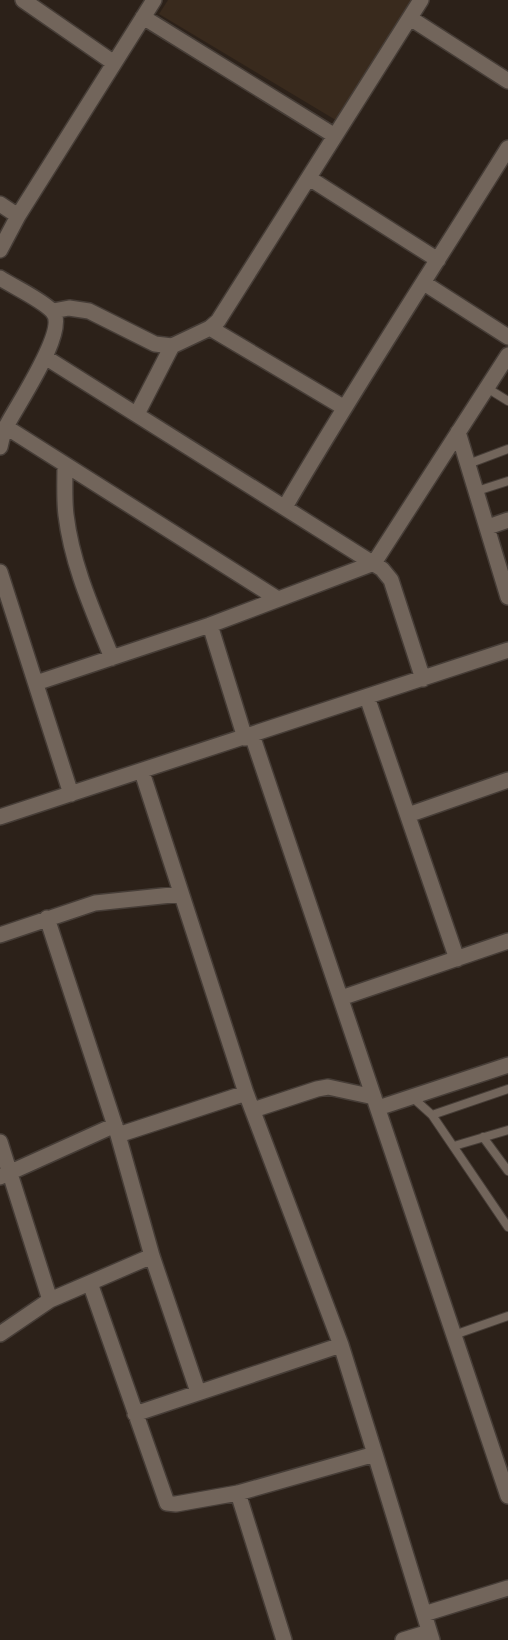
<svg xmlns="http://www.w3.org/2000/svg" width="508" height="1640" font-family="Helvetica,sans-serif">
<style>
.built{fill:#392a1d}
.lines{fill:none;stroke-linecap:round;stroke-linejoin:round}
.service-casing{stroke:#463d37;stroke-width:10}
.minor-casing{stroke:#463d37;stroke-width:18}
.service{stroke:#72655b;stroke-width:8}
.minor{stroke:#72655b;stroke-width:15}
</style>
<rect width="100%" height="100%" fill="#2c2119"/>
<!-- built -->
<path class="built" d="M 168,0 L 413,0 L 339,122 L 159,14 Z"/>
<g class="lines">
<!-- service casing -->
<g class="service-casing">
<path id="service" d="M 487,388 L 508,401
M 468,464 L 508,449
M 477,491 L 508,481
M 412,1097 L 432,1115 L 508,1227
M 432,1115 L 508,1089
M 483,1137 L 508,1171
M 454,1146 L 508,1130
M 454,1335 L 508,1316"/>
</g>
<!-- minor casing -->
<g class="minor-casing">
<path id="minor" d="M 23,0 L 114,63
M 143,17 L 335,136
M 410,18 L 508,81
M 309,178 L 438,260
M 0,204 L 18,216
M 0,250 L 18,216 L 154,0
M 0,278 C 14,287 42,300 52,311 C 70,328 17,405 7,425 C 3,431 2,439 0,447
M 424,283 L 508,337
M 53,311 L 69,308 L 89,311 L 155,344 L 172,346 L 210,328 L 218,321 L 421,0
M 210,328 L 343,407
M 45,357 L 382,569 L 391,580 L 423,679
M 137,414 L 172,346
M 6,427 L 278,599
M 458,432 L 508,597
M 65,465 C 65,481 64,499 66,515 C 72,565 93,611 112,658
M 285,507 C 356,385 434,267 508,148
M 488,527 L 508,520
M 0,572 L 71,794
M 210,625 L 245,738
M 36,683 L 210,625 L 374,563 L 508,355
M 367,697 L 457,959
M 252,735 L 508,1496
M 142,772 L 246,1093 L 341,1345 L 375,1454
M 408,815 L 508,780
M 0,817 L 508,650
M 47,918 L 118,1135 L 152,1256 L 198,1392
M 0,935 L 95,903 L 181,894
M 341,998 L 508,941
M 378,1108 L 508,1065
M 253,1110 L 317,1089 L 328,1087 L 374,1097
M 118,1135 L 246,1093
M 0,1142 L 50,1300
M 0,1177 L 115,1125
M 90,1283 L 167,1503 L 176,1504 L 238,1493 L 375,1454 L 432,1640
M 0,1334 L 50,1300 L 152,1256
M 135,1414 L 341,1345
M 238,1493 L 284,1640
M 424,1614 L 508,1588
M 403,1640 L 429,1632"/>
</g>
<!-- service -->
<use href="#service" class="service"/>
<!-- minor -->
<use href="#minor" class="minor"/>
</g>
</svg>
